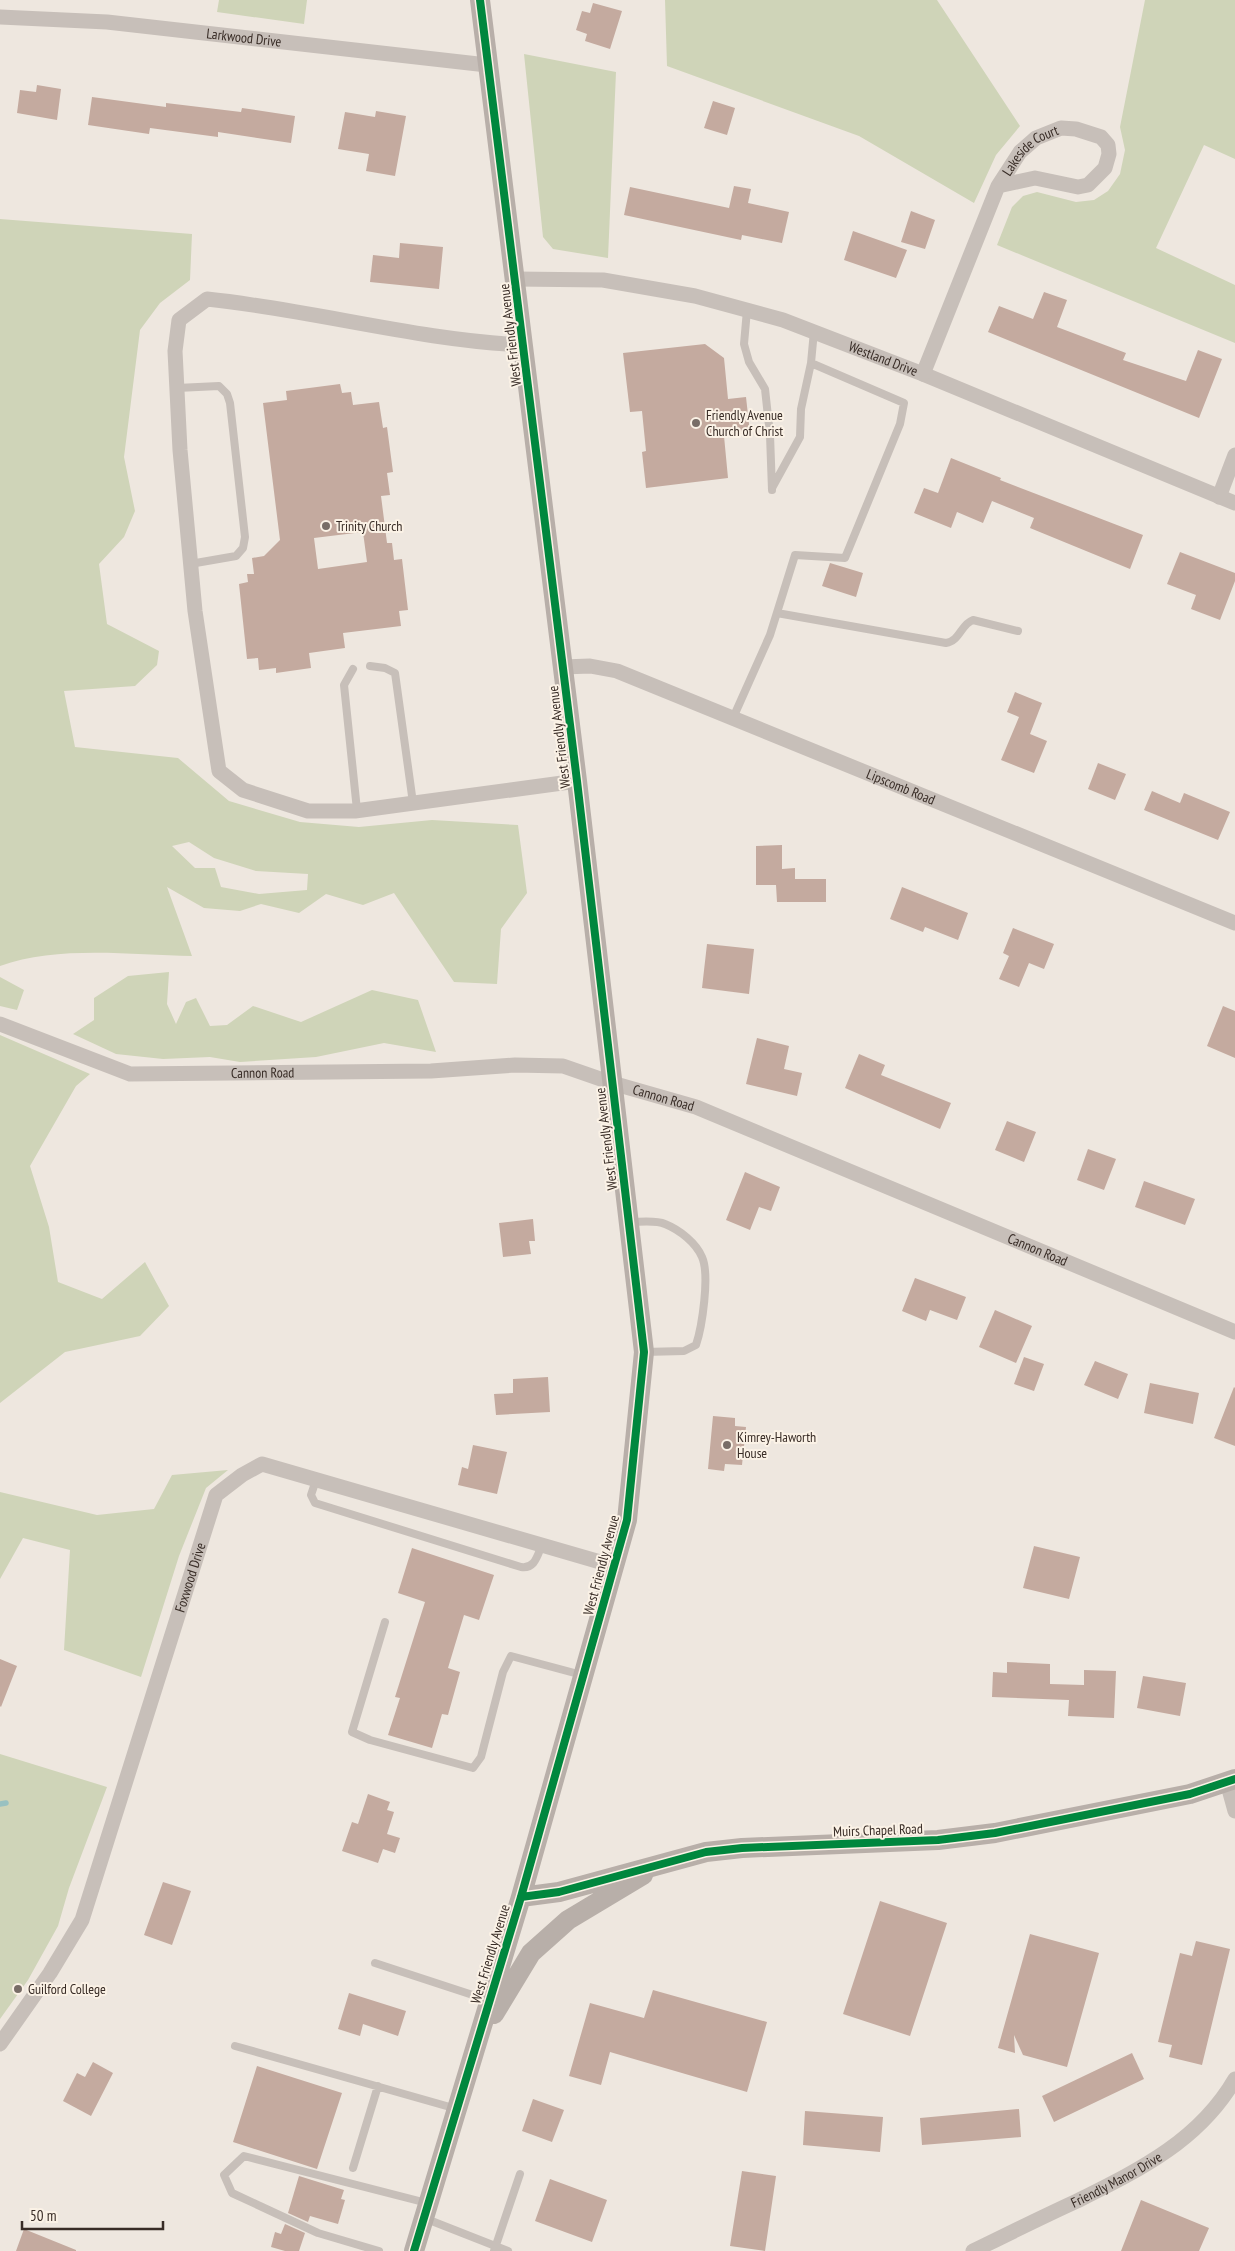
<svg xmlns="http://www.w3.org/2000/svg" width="1235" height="2251" font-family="'PT Sans Narrow',sans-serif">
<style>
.green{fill:#cfd4b8;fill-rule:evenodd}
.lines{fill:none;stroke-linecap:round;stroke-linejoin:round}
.stream{stroke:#99c1c1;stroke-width:5.5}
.building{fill:#c4aa9f;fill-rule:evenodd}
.service{stroke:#c7bfb9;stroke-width:8}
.minor{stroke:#c7bfb9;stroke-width:15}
.secondary{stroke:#b8afa9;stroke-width:20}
.cycleway-casing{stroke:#fbf2e6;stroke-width:11}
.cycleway{stroke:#00873e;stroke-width:8}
.poi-dot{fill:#786d67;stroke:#fbf2e6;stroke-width:2}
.labels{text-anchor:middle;stroke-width:4;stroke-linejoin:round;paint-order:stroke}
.street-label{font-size:14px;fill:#382c26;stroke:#fbf2e6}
.poi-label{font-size:14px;fill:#382c26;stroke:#fbf2e6;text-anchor:start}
</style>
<rect width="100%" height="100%" fill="#eee7df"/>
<!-- green -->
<path class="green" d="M 219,0 L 307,0 L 304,24 L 217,12 Z
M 665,0 L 937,0 L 1020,126 L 996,155 L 974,203 L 859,136 L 667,66 Z
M 1145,0 L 1235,0 L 1235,159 L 1204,145 L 1156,248 L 1235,285 L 1235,343 L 997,245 L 1012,207 L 1023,196 L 1037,192 L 1076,202 L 1094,200 L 1108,191 L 1120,174 L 1125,150 L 1120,127 Z
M 524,54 L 616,72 L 608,258 L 553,249 L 543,237 Z
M 0,219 L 192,234 L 190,280 L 160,303 L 140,330 L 124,457 L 135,511 L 124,537 L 99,564 L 107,624 L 159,651 L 157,665 L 135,686 L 64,691 L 75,747 L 178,758 L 229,801 L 300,822 L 359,827 L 432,820 L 518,825 L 527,893 L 501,929 L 497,984 L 454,982 L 394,893 L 363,905 L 326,894 L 299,913 L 261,904 L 240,911 L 204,908 L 167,887 L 192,956 C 132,955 57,945 0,966 ZM 189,842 L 214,858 L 256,871 L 308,874 L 307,890 L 259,894 L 221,887 L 215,868 L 195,868 L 172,846 Z
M 169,972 L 167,1004 L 176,1024 L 186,1002 L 196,998 L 210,1026 L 227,1025 L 253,1006 L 301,1022 L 372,990 L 418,1000 L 436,1052 L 384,1043 L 316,1057 L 240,1062 L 210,1057 L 163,1059 L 116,1054 L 73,1034 L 94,1020 L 94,998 L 128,976 Z
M 0,977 L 24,990 L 17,1010 L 0,1006 Z
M 0,1035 L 90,1074 L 76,1086 L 30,1166 L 49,1227 L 58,1282 L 102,1299 L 145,1262 L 169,1306 L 140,1336 L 65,1352 L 0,1403 Z
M 228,1470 L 206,1488 L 179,1556 L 141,1677 L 64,1650 L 70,1550 L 23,1538 L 0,1579 L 0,1492 L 97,1515 L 154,1509 L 172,1475 Z
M 0,1754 L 107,1787 L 69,1888 L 58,1926 L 28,1980 L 0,2019 Z"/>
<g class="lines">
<!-- stream -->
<path class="stream" d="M 0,1804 L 6,1803"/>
</g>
<!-- building -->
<path class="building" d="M 593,3 L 622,11 L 610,49 L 585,41 L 587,34 L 576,30 L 582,11 L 590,13 Z
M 37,85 L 61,89 L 57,120 L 17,113 L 20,90 L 36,92 Z
M 92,97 L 166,107 L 166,103 L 241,112 L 242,108 L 295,116 L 291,143 L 218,132 L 218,137 L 150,128 L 149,134 L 88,125 Z
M 713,101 L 735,108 L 727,135 L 704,128 Z
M 376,111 L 406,116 L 395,176 L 366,171 L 369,154 L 338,149 L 345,112 L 375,117 Z
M 734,186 L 751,189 L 748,203 L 789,212 L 782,243 L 742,235 L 741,240 L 624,215 L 630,187 L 729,208 Z
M 911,211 L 935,220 L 925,249 L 901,242 Z
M 853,231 L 907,250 L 896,278 L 844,260 Z
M 400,243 L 443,247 L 439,289 L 370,282 L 373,255 L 399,258 Z
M 1044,292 L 1067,300 L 1057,327 L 1126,353 L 1123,360 L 1186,381 L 1198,350 L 1222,359 L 1199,418 L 988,332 L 999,306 L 1033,319 Z
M 705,344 L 724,358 L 728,399 L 746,397 L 750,433 L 724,436 L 728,478 L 646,488 L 642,452 L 646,451 L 642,411 L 630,412 L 623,353 Z
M 340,384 L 342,393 L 351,392 L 353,405 L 379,402 L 383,428 L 387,427 L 393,472 L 387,473 L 390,495 L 381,496 L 387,543 L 392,543 L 394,560 L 402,559 L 408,610 L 399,611 L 401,626 L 343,633 L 345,648 L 309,653 L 311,668 L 276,673 L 276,668 L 259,670 L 258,658 L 247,659 L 239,584 L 248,582 L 247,574 L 254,574 L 252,558 L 264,556 L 280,540 L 263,403 L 287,400 L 286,391 ZM 363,532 L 367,562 L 318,569 L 314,538 Z
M 951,458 L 1001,478 L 1000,480 L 1143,535 L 1130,569 L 1030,528 L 1034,518 L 992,501 L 983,523 L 957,512 L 951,528 L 914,513 L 924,488 L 938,493 Z
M 1180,552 L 1235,573 L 1235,581 L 1220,620 L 1191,609 L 1196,595 L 1167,584 Z
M 830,563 L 863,573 L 856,597 L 822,586 Z
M 1015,692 L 1042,703 L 1030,734 L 1047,741 L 1034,773 L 1001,760 L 1019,717 L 1007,712 Z
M 1098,763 L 1126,774 L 1115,800 L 1088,789 Z
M 1152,791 L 1180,803 L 1184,793 L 1230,812 L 1218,840 L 1144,810 Z
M 782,845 L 782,869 L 795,868 L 795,879 L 826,879 L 826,902 L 777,902 L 776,885 L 756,885 L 756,846 Z
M 902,887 L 968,913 L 958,940 L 925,927 L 923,932 L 890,919 Z
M 1013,928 L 1054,944 L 1044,969 L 1029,963 L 1019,987 L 999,979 L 1009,956 L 1003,953 Z
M 707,944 L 754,949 L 749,994 L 702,988 Z
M 1223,1006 L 1235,1011 L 1235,1058 L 1207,1046 Z
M 757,1038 L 789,1046 L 784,1069 L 802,1073 L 797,1096 L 746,1084 Z
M 859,1054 L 885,1065 L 881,1075 L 951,1103 L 940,1129 L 845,1088 Z
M 1007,1121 L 1036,1132 L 1024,1162 L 995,1150 Z
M 1088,1149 L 1116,1159 L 1104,1190 L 1077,1180 Z
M 745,1172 L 780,1187 L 771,1211 L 759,1207 L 750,1230 L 726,1220 Z
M 1144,1181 L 1195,1199 L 1185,1225 L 1135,1207 Z
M 533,1219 L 535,1241 L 529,1241 L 531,1254 L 503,1257 L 499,1223 Z
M 915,1278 L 966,1297 L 957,1320 L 930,1310 L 926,1321 L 902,1311 Z
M 995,1310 L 1032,1326 L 1016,1363 L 979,1347 Z
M 1024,1357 L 1044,1364 L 1034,1391 L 1014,1384 Z
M 1095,1361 L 1128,1374 L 1118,1399 L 1084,1385 Z
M 548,1377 L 550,1412 L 496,1415 L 494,1394 L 513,1393 L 513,1379 Z
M 1150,1383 L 1199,1393 L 1193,1424 L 1144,1413 Z
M 1234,1387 L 1235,1388 L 1235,1446 L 1214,1438 Z
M 713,1416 L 735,1418 L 735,1426 L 746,1427 L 742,1465 L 725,1464 L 724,1471 L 708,1469 Z
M 473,1445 L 507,1452 L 497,1494 L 458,1485 L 462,1467 L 468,1469 Z
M 1034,1546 L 1080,1557 L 1069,1599 L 1023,1588 Z
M 412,1548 L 494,1575 L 479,1620 L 464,1615 L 448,1668 L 460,1672 L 448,1715 L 442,1714 L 432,1748 L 388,1735 L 400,1698 L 395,1697 L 425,1602 L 398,1593 Z
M 0,1659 L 17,1666 L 1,1707 L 0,1706 Z
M 1007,1662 L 1050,1664 L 1050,1684 L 1084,1685 L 1084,1670 L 1116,1671 L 1114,1718 L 1068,1716 L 1069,1700 L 992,1697 L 993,1672 L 1007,1673 Z
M 1143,1676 L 1186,1683 L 1180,1716 L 1137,1708 Z
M 368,1794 L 390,1802 L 387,1810 L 394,1812 L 387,1834 L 400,1838 L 395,1853 L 383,1849 L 378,1863 L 342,1851 L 352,1822 L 358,1824 Z
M 163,1882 L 191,1891 L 172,1945 L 144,1935 Z
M 880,1901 L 947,1923 L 910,2036 L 843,2014 Z
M 1030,1934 L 1099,1953 L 1067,2067 L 1023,2055 L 1014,2035 L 1015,2053 L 998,2048 Z
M 1196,1941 L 1230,1949 L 1202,2065 L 1169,2057 L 1172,2045 L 1158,2042 L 1180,1953 L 1192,1956 Z
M 653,1990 L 767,2022 L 747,2092 L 610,2052 L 601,2085 L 569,2076 L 590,2003 L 644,2018 Z
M 349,1993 L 406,2011 L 398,2036 L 363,2024 L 360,2036 L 338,2029 Z
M 1132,2053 L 1144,2079 L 1054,2122 L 1042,2096 Z
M 93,2062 L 113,2073 L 91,2116 L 63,2101 L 77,2073 L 85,2077 Z
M 257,2066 L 342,2093 L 317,2169 L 233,2142 Z
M 533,2099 L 564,2110 L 552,2142 L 522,2131 Z
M 1019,2109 L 1021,2137 L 922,2145 L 920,2118 Z
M 805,2111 L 883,2117 L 880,2152 L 803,2145 Z
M 742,2171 L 776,2176 L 765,2251 L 730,2246 Z
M 299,2176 L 344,2190 L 341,2199 L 345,2200 L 338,2224 L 310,2216 L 308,2222 L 288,2213 Z
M 550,2179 L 607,2200 L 592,2242 L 535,2221 Z
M 1141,2200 L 1209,2228 L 1199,2251 L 1121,2251 Z
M 285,2224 L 305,2233 L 299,2251 L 285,2251 L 271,2247 L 275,2232 L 281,2234 Z
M 24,2229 L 76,2250 L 76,2251 L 16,2251 Z"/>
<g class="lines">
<!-- service -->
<path class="service" d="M 747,310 L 744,344 L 749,362 L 765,389 L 770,435 L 772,490
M 177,388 L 219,386 L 227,394 L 230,403 L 245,537 L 243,548 L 236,556 L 190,564
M 772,488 L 800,437 L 801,409 L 811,363
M 777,613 L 946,643 C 960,641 961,624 973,620 L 1018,631
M 370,666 L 385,668 L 395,673 L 413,803
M 353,669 L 344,685 L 357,810
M 733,718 L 770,635 L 795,555 L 845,558 L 900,424 L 904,403 L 811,363 L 814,331
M 631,1222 C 641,1222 656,1220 665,1224 C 680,1230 696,1243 702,1257 C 710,1275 702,1327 696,1345 L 684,1351 L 644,1352
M 316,1480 L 311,1495 L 315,1503 L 521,1567 C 535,1569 537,1556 542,1545
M 385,1622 L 352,1732 L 370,1740 L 473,1768 L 481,1757 L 503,1672 L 511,1656 L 582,1675
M 375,1963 L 488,2000
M 235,2046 L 457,2109
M 353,2168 L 378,2086
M 424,2218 L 508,2251
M 379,2251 L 318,2233 L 232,2193 L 224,2175 L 244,2156 L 427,2203
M 494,2251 L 520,2174"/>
<!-- minor -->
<g class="minor">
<path id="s1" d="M 0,17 L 107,22 L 487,65"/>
<path id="s2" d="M 515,279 L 603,280 L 695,296 L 783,320 L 923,374 L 1235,503"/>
<path d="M 523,345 C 417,340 313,310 207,299 L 179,320 L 175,351 L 180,450 L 195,611 L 219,771 L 243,790 L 308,811 L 355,811 L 577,781"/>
<path id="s3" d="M 923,374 L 998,186 L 1020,152 L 1036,138 L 1061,128 L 1076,129 L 1101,137 L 1108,145 L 1109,154 L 1105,168 L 1088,185 L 1078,187 L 1035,178 L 998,186"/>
<path d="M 1219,497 L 1235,455"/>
<path id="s4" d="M 563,667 L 590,666 L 617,671 L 1235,923"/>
<path id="s5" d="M 0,1024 L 130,1074 L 431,1071 L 515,1065 L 563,1066 L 612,1083 L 696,1107 L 1235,1332"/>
<path d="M 1227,1782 L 1235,1811"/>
<path id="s6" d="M 0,2044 L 50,1973 L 82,1920 L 216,1495 L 242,1475 L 262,1464 L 614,1566"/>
<path id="s7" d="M 973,2251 C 1008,2234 1042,2217 1077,2201 C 1139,2170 1199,2141 1235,2079"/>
</g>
<!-- secondary -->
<path class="secondary" d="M 521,1897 L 559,1892 L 706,1852 L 742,1848 L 938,1840 L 995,1833 L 1190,1794 L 1235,1779
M 494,2014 L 531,1953 L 568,1920 L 643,1875
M 414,2251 L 521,1897 L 627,1520 L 644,1352 L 577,781 L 480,0"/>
<!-- cycleway casing -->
<g class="cycleway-casing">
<path id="cycleway" d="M 521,1897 L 559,1892 L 706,1852 L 742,1848 L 938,1840 L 995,1833 L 1190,1794 L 1235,1779
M 414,2251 L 521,1897 L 627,1520 L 644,1352 L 577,781 L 480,0"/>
</g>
<!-- cycleway -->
<use href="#cycleway" class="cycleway"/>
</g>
<!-- markers -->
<g class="poi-dot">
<circle cx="696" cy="423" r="5"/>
<circle cx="326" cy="526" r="5"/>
<circle cx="727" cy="1445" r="5"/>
<circle cx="18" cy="1989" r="5"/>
</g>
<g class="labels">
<!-- street labels -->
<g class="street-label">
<text dy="5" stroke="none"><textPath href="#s1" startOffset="245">Larkwood Drive</textPath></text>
<text dy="5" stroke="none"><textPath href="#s3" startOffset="252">Lakeside Court</textPath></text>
<text transform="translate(510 335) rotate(-97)" y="5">West Friendly Avenue</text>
<text dy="5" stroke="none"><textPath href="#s2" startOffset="380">Westland Drive</textPath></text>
<text transform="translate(559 737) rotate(-97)" y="5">West Friendly Avenue</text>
<text dy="5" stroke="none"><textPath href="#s4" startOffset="361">Lipscomb Road</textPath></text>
<text dy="5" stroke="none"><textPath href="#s5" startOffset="272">Cannon Road</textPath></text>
<text dy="5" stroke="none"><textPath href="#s5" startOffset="678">Cannon Road</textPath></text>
<text transform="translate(606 1139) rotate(-97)" y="5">West Friendly Avenue</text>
<text dy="5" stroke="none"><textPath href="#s5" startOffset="1082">Cannon Road</textPath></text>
<text transform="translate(601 1565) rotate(-75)" y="5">West Friendly Avenue</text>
<text dy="5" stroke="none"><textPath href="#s6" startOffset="508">Foxwood Drive</textPath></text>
<text transform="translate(878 1830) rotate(-2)" y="5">Muirs Chapel Road</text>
<text transform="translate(490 1954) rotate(-73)" y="5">West Friendly Avenue</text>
<text dy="5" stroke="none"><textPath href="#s7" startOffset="160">Friendly Manor Drive</textPath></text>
</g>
<!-- poi labels -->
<g class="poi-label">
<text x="706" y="420">Friendly Avenue<tspan x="706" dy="16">Church of Christ</tspan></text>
<text x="336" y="531">Trinity Church</text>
<text x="737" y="1442">Kimrey-Haworth<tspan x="737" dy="16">House</tspan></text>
<text x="28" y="1994">Guilford College</text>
</g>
</g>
<!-- scale -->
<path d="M22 2221v8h141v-8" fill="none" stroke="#382c26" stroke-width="2.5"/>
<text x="30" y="2221" font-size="15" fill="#382c26" stroke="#fbf2e6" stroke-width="4" paint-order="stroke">50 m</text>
</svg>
